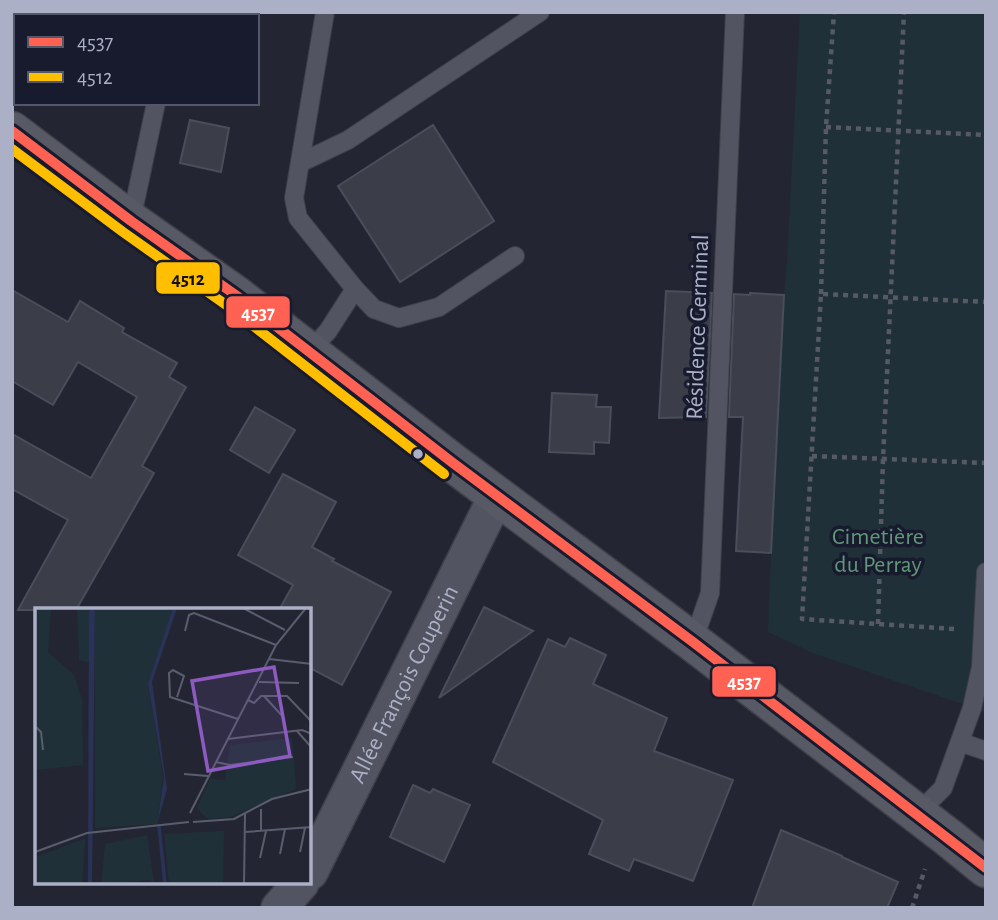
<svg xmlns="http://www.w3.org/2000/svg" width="998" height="920" font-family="'Alegreya Sans',sans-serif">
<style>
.green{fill:#203038}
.building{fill:#3b3e49;stroke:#4a4e5a;stroke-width:2}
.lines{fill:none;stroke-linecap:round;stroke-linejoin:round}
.lane-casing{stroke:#3e4049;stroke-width:20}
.street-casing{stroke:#3e4049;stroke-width:38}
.secondary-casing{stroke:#3e4049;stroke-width:41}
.path{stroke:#565a64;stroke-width:4.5;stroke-dasharray:5 5;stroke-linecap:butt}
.lane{stroke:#525561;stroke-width:18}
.street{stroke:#525561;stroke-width:35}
.secondary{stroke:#575a65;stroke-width:38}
.bus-1-casing{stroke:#171b2d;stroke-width:16}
.bus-2-casing{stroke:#171b2d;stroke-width:16}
.bus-1{stroke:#ff6153;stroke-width:10}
.bus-2{stroke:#ffbe00;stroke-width:10}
.bus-dot{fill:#abb0c6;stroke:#171b2d;stroke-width:2.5}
.labels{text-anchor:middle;stroke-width:7;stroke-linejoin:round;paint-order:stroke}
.street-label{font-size:24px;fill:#abb0c6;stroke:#171b2d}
.park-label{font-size:24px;fill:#619879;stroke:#171b2d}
.inset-river{fill:none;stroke:#293357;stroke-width:3.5}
.inset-road{fill:none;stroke:#595d6d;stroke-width:2}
.view{fill:#8c5ac1;fill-opacity:0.15;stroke:#8c5ac1;stroke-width:3.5}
.inset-edge{fill:none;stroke:#abb0c6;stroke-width:3.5}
.line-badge{stroke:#171b2d;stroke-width:2.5}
.badge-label{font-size:19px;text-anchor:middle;font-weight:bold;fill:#fff}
.pale-badge-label{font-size:19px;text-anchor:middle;font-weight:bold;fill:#111}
</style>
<rect width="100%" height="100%" fill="#232632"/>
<!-- green -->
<path class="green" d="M 800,12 L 986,12 L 986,712 L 813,653 L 768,632 L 771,553 L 784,295 L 787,260 Z"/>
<!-- building -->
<path class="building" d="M 190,120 L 229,128 L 221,172 L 180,163 Z
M 433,125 L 494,221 L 400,282 L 338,186 Z
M 12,290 L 68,322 L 80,301 L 124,328 L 122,332 L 177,363 L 169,377 L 186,387 L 142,466 L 154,473 L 76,610 L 18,610 L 68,520 L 12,489 L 12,434 L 91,478 L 137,397 L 78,362 L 53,405 L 12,381 Z
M 666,291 L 712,293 L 706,417 L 659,418 Z
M 750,293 L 784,295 L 771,553 L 736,551 L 743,417 L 729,417 L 734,294 L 750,295 Z
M 552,393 L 597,395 L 596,407 L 611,407 L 609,443 L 594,442 L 594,454 L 549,452 Z
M 255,407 L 295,430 L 269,473 L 230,450 Z
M 283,474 L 336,502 L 312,547 L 334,559 L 332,561 L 391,592 L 342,685 L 310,668 L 310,610 L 279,610 L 293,585 L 238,555 Z
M 484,607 L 533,631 L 439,698 Z
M 570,638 L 606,655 L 593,684 L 667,718 L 654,751 L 733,780 L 693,881 L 634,859 L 629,871 L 589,854 L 603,820 L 493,762 L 548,639 L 565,647 Z
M 413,785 L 430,793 L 433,789 L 470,805 L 444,862 L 390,837 Z
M 781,830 L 842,856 L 842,857 L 898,882 L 887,908 L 752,908 Z"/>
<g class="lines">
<!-- lane casing -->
<g class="lane-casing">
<path id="lane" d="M 175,16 L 176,12
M 300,163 L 348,140 L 540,12
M 131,221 L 156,103
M 355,289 L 374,309 L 399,318 L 439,307 L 515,256
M 309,352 L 328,331 L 355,289 L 298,218 L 294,198 L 325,12
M 693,642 L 710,593 L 735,12
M 960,742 L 986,751
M 917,814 L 943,788 L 972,708 L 981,667 L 986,572"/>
</g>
<!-- street casing -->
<g class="street-casing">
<g id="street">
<path id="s1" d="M 310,872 L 497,495"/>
<path d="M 279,908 L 301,883"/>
</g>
</g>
<!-- secondary casing -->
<g class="secondary-casing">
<path id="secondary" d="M 12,131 L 131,221 L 237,296 L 453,463 L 693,642 L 949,838 L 986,868"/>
</g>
<!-- path -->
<path class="path" d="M 826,127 L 986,135
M 821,294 L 826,127 L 834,12
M 812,456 L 986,463
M 878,624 L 883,459 L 904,12
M 954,629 L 802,619 L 821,294 L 986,302
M 912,908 L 925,869"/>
<!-- lane -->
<use href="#lane" class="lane"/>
<!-- street -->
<use href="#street" class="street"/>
<!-- secondary -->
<use href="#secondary" class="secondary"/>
<!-- bus-1 casing -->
<g class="bus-1-casing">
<path id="bus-1" d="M 12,131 L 131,221 L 237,296 L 453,463 L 693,642 L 986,868"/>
</g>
<!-- bus-2 casing -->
<g class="bus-2-casing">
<path id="bus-2" d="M 12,149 L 123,232 L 229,307 L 444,474"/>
</g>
<!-- bus-1 -->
<use href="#bus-1" class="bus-1"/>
<!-- bus-2 -->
<use href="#bus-2" class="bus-2"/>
</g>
<!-- markers -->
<circle class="bus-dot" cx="418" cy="454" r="6"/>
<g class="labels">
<!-- street labels -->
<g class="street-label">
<text transform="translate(697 327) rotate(-88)" y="8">Résidence Germinal</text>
<text dy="8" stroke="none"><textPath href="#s1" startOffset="210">Allée François Couperin</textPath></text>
</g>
<!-- park labels -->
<g class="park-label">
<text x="878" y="544">Cimetière<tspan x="878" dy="28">du Perray</tspan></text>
</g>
</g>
<!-- overview -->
<g transform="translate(35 608)">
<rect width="276" height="276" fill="#232632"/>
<path d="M 0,0 L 54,0 L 55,55 L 44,52 L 42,1 L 16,1 L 13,44 L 39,67 L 47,91 L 48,157 L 0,162 ZM 60,0 L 138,0 L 113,78 L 128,168 L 122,216 L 60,220 ZM 257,130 L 261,181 L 195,209 L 172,211 L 162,200 L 175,171 L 190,172 L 195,137 ZM 189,223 L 188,276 L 134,276 L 129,226 ZM 112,227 L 119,276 L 115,272 L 66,276 L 70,236 ZM 50,231 L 47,276 L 0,276 L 0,249 Z" fill="#203038"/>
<path d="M 54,0 L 60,0 L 57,276 L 53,276 ZM 138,0 L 142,0 L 117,74 L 132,181 L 122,216 L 129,169 L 113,76 Z" fill="#293357"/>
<path class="inset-river" d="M 124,218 L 130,276"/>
<path class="inset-road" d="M 208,0 L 250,22M 150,23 L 154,7 L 159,5 L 241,37M 234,51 L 277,56M 224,74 L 264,75M 229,88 L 249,110M 142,89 L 149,68 L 138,62 L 134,65 L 135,89 L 203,111M 213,92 L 219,95 L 226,88 L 252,88 L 276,113M 0,118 L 6,124 L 8,142M 262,123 L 277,140M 193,131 L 267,122 L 277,126M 181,154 L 195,157 L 258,149M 149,166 L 173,168M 226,201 L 226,223M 155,205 L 241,37 L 271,0M 158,214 L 199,211 L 237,191 L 277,181M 210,224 L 277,219M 0,244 L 52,225 L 154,214M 265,244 L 270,220M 245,246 L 250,221M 225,250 L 231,223M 209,276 L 210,206"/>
<path class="view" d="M 239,59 L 255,148 L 173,163 L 157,73 Z"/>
<rect width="276" height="276" class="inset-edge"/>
</g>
<g class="line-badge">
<rect x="155" y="261" width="66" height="34" rx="7" fill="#ffbe00"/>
<rect x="225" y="295" width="66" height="34" rx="7" fill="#ff6153"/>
<rect x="711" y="665" width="66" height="33" rx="7" fill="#ff6153"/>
</g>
<g class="badge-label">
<text x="258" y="319">4537</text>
<text x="744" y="688">4537</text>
</g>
<g class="pale-badge-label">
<text x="188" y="285">4512</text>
</g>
<!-- border -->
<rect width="998" height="920" fill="none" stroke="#abb0c6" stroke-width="28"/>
<!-- legend -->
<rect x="14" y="14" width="245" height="91" fill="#171b2d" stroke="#52576a" stroke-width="2"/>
<rect x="28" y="37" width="35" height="10" fill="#ff6153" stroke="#52576a" stroke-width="2"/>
<text x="77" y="49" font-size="21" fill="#abb0c6">4537</text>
<rect x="28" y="72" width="35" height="10" fill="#ffbe00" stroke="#52576a" stroke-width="2"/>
<text x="77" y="84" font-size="21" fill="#abb0c6">4512</text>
</svg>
